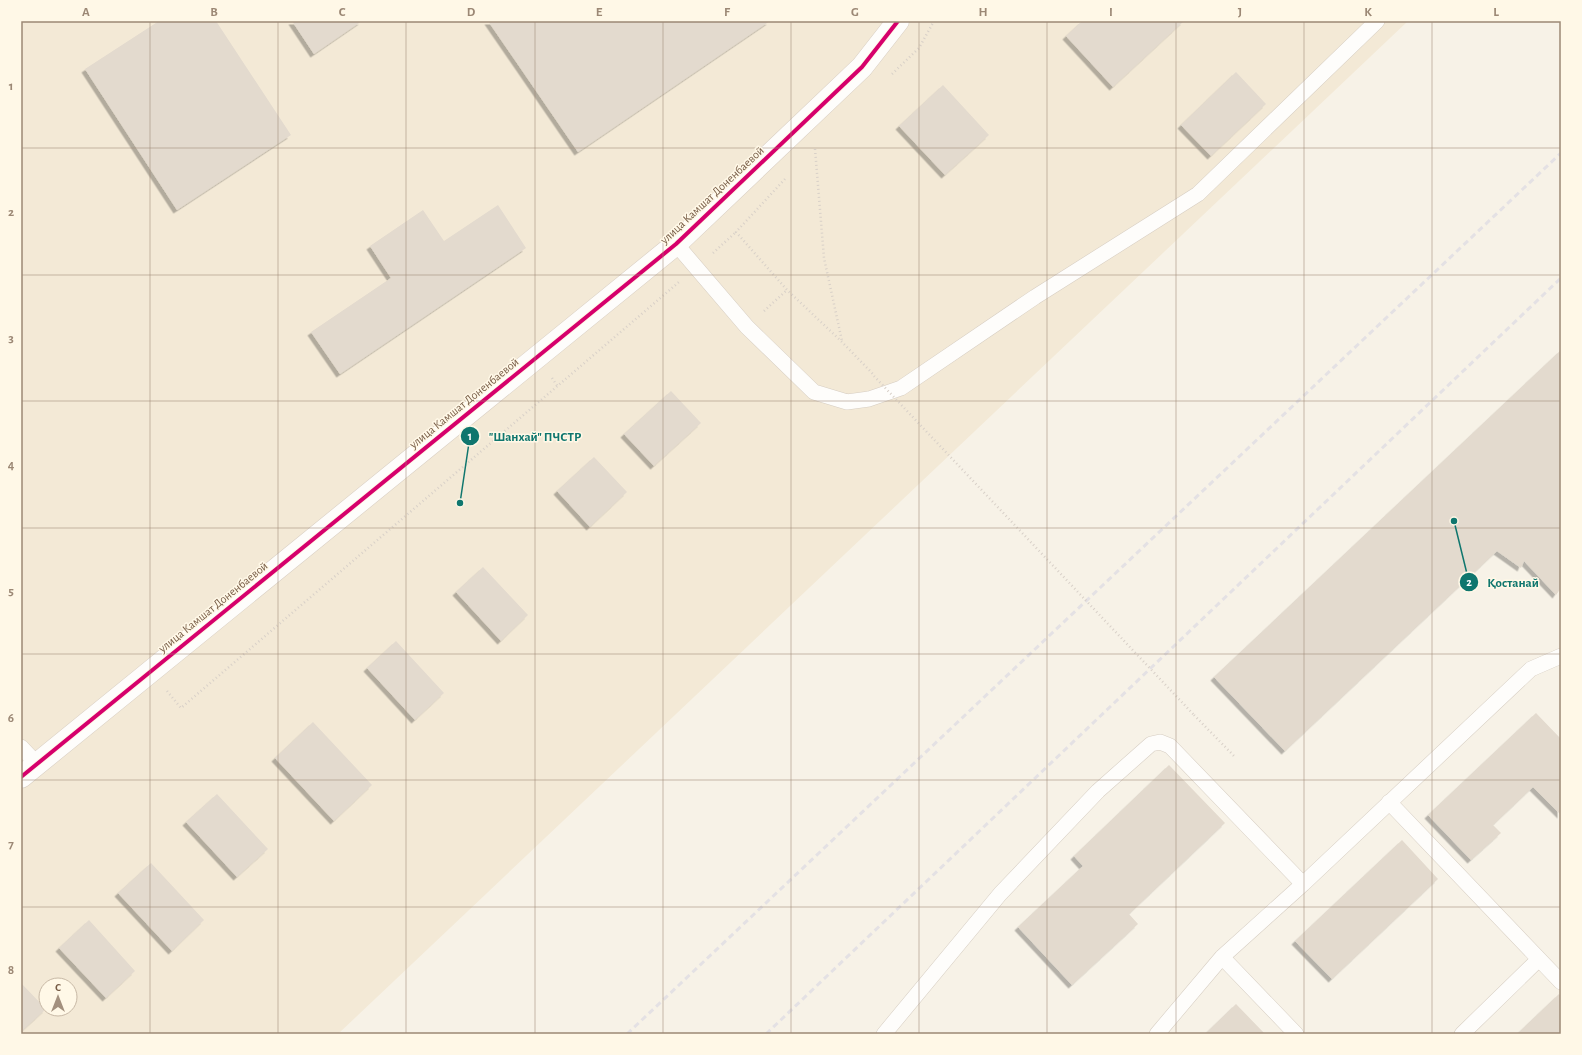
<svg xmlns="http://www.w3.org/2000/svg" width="1582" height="1055" font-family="'Alegreya Sans',sans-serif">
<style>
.residential{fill:#f3e9d6;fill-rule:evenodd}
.building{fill:#e3dace;filter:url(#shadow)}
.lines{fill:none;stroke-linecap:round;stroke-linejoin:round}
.lane-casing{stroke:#d6cdc2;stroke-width:16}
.secondary-casing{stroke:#d8cec3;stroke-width:23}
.path{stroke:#d8d0c8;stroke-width:2.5;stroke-dasharray:1 3;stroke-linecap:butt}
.lane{stroke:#fefdfb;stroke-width:15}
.secondary{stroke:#fefdfb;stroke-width:22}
.rail{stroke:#e4e1e4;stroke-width:3;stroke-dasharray:6 4;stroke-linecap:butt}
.path-bridge{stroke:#d8d0c8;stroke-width:2.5;stroke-dasharray:1 3;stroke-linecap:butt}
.cycleway-casing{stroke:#fff8e7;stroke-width:6}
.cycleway{stroke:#d6006c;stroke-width:4}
.grid{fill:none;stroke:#9c8875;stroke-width:1;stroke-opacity:0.55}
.labels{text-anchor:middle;stroke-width:3;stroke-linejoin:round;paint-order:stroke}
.street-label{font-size:12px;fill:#765b45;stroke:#fff8e7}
.leader{fill:none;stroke:#0f766e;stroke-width:1.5}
.callout-dot{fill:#0f766e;stroke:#fff8e7;stroke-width:1.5}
.mark-label{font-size:12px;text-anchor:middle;font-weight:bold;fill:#fff}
.callout-label{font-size:13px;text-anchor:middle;font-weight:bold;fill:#0f766e;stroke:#fff8e7;stroke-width:3;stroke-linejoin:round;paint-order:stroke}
.neatline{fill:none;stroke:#9c8875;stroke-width:1.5}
.grid-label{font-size:13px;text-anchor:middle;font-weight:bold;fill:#9c8875}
</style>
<defs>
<filter id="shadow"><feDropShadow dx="-3.5" dy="3.5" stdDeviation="0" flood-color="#0004"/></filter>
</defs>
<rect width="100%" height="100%" fill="#f7f2e7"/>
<!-- residential -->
<path class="residential" d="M 21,21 L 1408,21 L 338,1034 L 21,1034 ZM 46,985 L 70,985 L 70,1009 L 46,1009 Z"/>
<!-- building -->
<path class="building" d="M 159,21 L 216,21 L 291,135 L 177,210 L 85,69 Z
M 292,21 L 362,21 L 314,54 Z
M 488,21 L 770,21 L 578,152 Z
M 1082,21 L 1184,21 L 1113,87 L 1066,36 Z
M 1236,72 L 1266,104 L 1211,156 L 1181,125 Z
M 943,85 L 989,135 L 945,175 L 899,126 Z
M 498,205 L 526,248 L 340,374 L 311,332 L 391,278 L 370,246 L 423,210 L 444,241 Z
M 1561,350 L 1561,588 L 1556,595 L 1524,561 L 1521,568 L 1497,551 L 1285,751 L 1214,677 Z
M 671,391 L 701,423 L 654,466 L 624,434 Z
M 594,457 L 627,492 L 590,527 L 557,491 Z
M 483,567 L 528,615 L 501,641 L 456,592 Z
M 396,641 L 444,693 L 415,720 L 367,668 Z
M 1536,713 L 1561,739 L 1561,815 L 1533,787 L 1493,825 L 1501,833 L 1471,860 L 1428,815 Z
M 313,722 L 372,785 L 334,821 L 275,758 Z
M 1169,765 L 1225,823 L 1129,914 L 1138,924 L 1072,985 L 1018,927 L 1083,866 L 1074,856 Z
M 217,794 L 268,849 L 237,877 L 186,822 Z
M 1402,840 L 1438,879 L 1332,979 L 1295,941 Z
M 151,863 L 204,920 L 172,951 L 118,893 Z
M 89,920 L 135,971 L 106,998 L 59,948 Z
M 21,983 L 46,1009 L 21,1032 Z
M 1559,994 L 1561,997 L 1561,1034 L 1517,1034 Z
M 1236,1004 L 1265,1034 L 1205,1034 Z"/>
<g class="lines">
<!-- lane casing -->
<g class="lane-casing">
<path id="lane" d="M 676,244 L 747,327 L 814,392 L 847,402 L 869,399 L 901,388 L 1035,297 L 1198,194 L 1377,21
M 21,747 L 37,764
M 1389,802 L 1561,982
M 1222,957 L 1296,1034
M 884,1034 L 1000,894 L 1098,791 L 1151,744 L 1160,742 L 1170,746 L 1303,884
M 1157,1034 L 1222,957 L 1303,884 L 1531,669 L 1561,656
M 1462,1034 L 1539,959"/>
</g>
<!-- secondary casing -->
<g class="secondary-casing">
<path id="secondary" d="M 21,777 L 676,244 L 862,67 L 898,21"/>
</g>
<!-- path -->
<path class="path" d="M 892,74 L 919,48 L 934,21
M 815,149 L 824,258 L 842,341
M 785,179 L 736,232 L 787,290 L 842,342 L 873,374
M 713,253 L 736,232
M 764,311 L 787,290
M 552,378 L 558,387
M 167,691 L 181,708 L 679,282
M 1194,715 L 1235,757"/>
<!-- lane -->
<use href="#lane" class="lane"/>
<!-- secondary -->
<use href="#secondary" class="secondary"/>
<!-- rail -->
<path class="rail" d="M 627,1034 L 1561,153
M 766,1034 L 1561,278"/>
<!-- path-bridge -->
<path class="path-bridge" d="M 874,376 L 1194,715"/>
<!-- cycleway casing -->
<g class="cycleway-casing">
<path id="cycleway" d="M 21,777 L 676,244 L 862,67 L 898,21"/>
</g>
<!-- cycleway -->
<use href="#cycleway" class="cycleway"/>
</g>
<!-- grid -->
<path class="grid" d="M 150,21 L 150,1034M 278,21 L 278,1034M 406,21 L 406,1034M 535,21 L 535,1034M 663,21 L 663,1034M 791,21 L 791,1034M 919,21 L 919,1034M 1047,21 L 1047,1034M 1176,21 L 1176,1034M 1304,21 L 1304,1034M 1432,21 L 1432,1034M 21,148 L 1561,148M 21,275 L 1561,275M 21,401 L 1561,401M 21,528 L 1561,528M 21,654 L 1561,654M 21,780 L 1561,780M 21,907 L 1561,907"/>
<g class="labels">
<!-- street labels -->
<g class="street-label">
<text transform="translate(712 195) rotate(-43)" y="4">улица Камшат Доненбаевой</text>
<text transform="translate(464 403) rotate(-39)" y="4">улица Камшат Доненбаевой</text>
<text transform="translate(213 607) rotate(-39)" y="4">улица Камшат Доненбаевой</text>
</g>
</g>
<!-- callouts -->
<path class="leader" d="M460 503L470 436M1454 521L1469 582"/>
<g class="callout-dot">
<circle cx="460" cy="503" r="4"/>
<circle cx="1454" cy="521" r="4"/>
<circle cx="470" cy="436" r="10"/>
<circle cx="1469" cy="582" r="10"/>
</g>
<g class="mark-label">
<text x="470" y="440">1</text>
<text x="1469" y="586">2</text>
</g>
<g class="callout-label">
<text x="535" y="441">"Шанхай" ПЧСТР</text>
<text x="1513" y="587">Қостанай</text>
</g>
<!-- border -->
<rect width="1582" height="1055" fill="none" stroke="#fff8e7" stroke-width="44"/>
<!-- north arrow -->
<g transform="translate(58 997)"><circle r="19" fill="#fff8e7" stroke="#c8b9a6"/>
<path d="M0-3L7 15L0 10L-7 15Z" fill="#a3907e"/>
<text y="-6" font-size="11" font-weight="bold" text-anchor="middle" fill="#765b45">С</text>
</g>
<rect x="22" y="22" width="1538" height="1011" class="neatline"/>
<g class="grid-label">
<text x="86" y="16">A</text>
<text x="214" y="16">B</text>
<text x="342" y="16">C</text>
<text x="471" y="16">D</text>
<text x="599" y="16">E</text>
<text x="727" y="16">F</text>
<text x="855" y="16">G</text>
<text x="983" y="16">H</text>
<text x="1111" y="16">I</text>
<text x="1240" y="16">J</text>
<text x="1368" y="16">K</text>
<text x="1496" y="16">L</text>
<text x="11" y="90">1</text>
<text x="11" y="216">2</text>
<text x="11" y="342">3</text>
<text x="11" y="469">4</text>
<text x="11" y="595">5</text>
<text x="11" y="722">6</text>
<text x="11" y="848">7</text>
<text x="11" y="974">8</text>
</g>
</svg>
